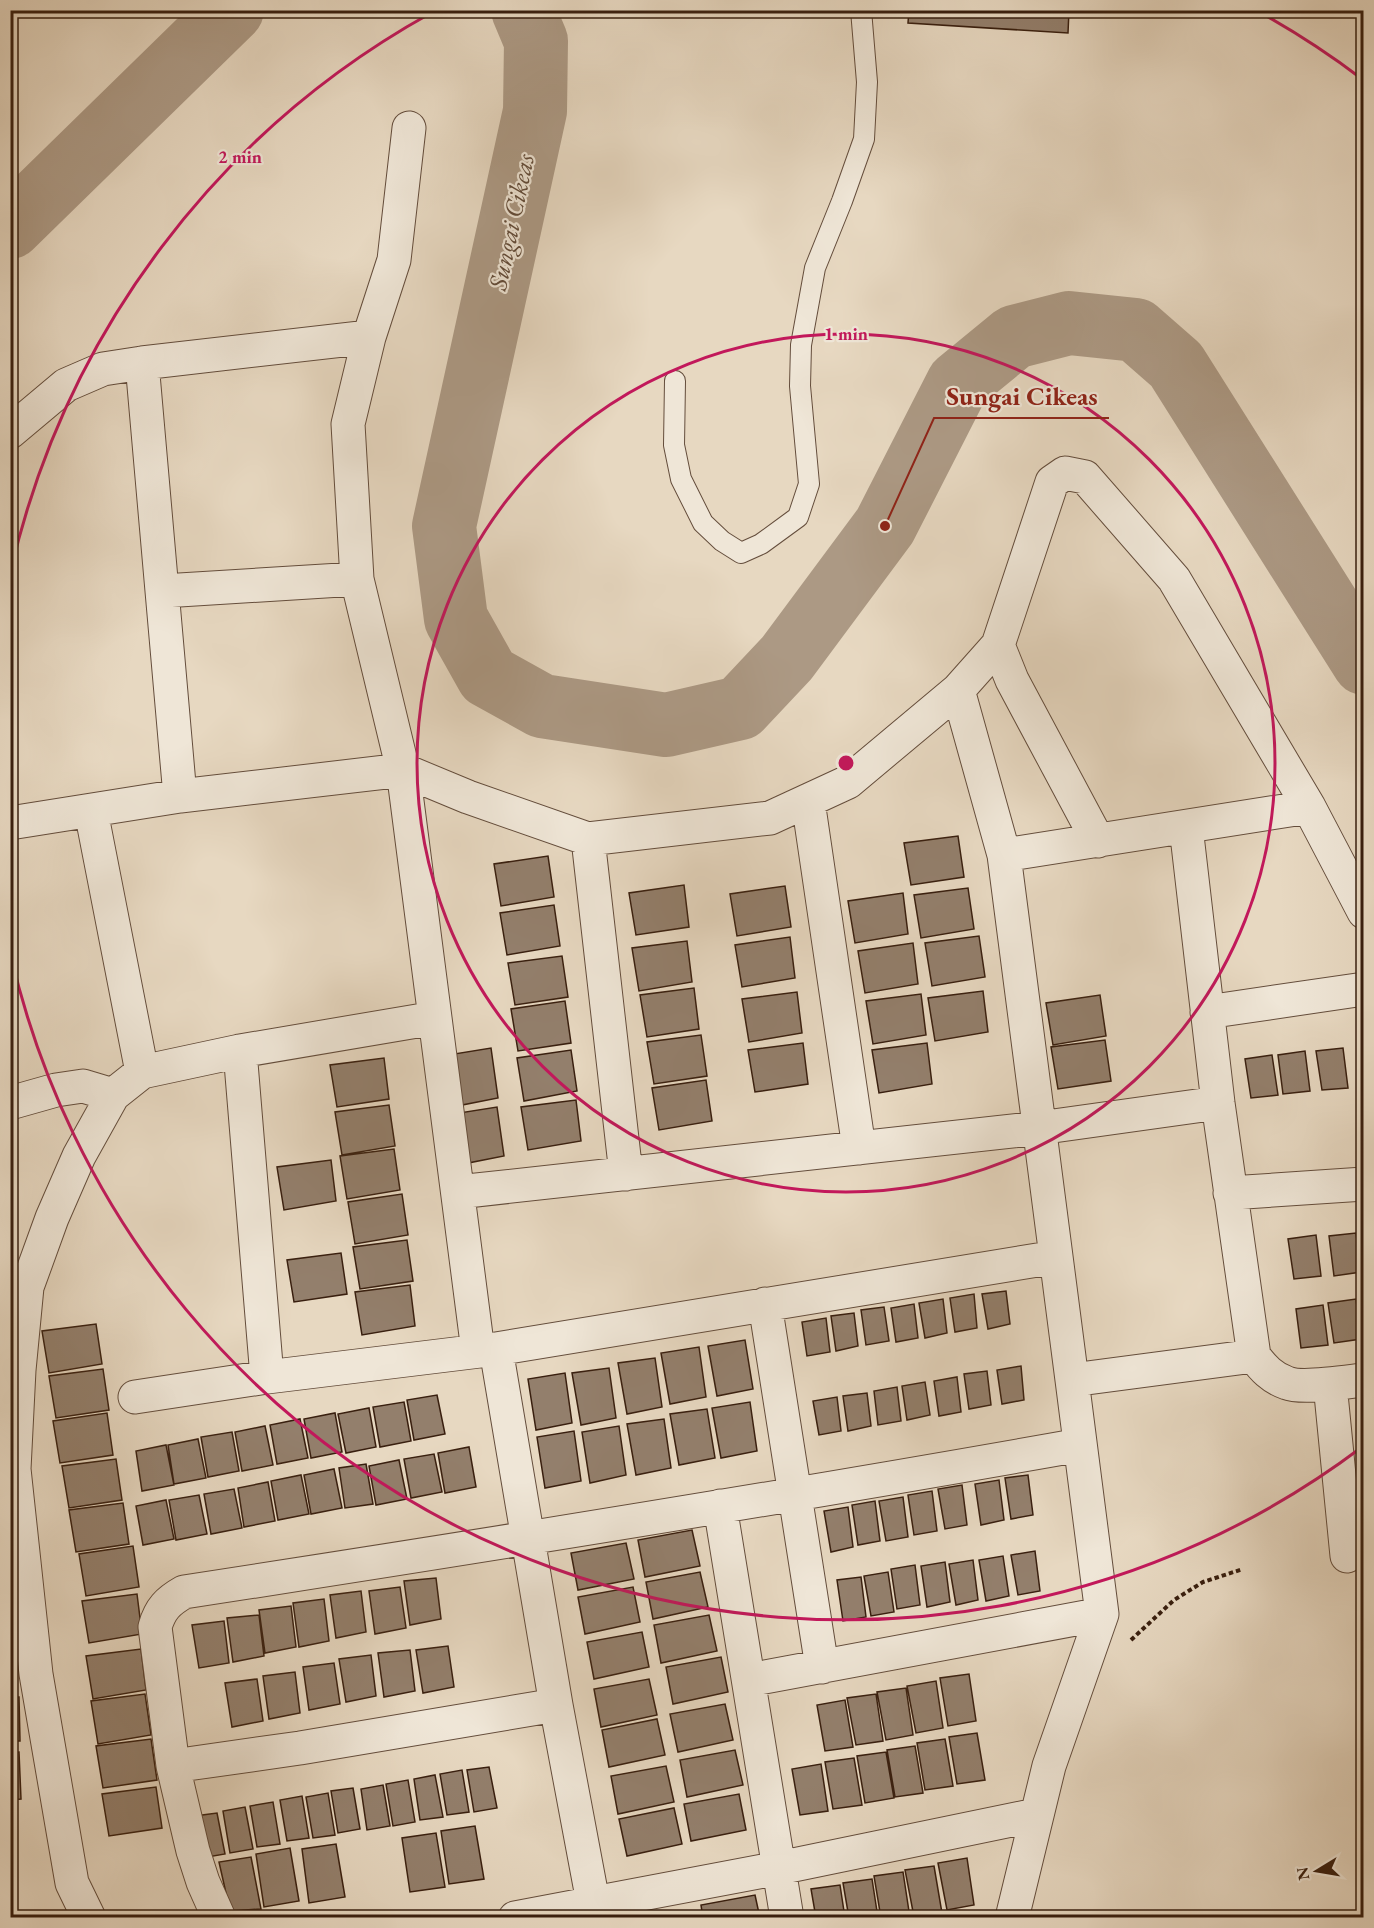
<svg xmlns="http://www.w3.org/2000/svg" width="1374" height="1928" font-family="'EB Garamond',serif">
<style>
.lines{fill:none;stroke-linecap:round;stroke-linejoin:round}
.river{stroke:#ac9984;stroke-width:64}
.building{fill:#937f6c;stroke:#391f0f;stroke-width:1.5}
.lane-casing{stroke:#644d3c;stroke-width:22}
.street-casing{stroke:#644d3c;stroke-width:35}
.path{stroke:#391f0f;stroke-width:4;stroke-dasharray:4.5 3;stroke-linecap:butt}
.lane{stroke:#efe6d7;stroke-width:20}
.street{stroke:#efe6d7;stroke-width:33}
.ring{fill:none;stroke:#c2185b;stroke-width:3}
.labels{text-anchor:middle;stroke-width:4.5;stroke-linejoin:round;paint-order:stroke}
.water-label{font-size:26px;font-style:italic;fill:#614a38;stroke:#efe6d7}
.centre{fill:#c2185b;stroke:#efe6d7;stroke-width:3}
.ring-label{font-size:18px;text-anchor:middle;font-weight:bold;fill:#c2185b;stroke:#efe6d7;stroke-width:4.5;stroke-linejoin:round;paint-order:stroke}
.leader{fill:none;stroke:#8f2418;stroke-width:2}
.callout-dot{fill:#8f2418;stroke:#efe6d7;stroke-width:2}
.callout-label{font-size:26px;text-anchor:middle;font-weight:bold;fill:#8f2418;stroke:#efe6d7;stroke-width:4.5;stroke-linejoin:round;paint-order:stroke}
</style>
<rect width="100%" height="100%" fill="#e7d8c1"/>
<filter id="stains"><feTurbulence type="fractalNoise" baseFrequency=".00333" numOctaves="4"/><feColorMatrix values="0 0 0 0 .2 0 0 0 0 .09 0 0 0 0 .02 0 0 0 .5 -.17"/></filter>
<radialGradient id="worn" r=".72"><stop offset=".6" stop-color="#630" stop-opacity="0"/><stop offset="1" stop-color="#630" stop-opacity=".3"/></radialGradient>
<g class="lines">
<!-- river -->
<path class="river" d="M 523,10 L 536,41 L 535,111 L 444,526 L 456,619 L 488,676 L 542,706 L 666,725 L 740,708 L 787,658 L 885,526 L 958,383 L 1014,337 L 1069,323 L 1136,330 L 1176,365 L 1364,663
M 10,227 L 232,10"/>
</g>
<!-- building -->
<path class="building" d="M 909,10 L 1069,10 L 1068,33 L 908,23 Z
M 958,836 L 964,877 L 911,885 L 904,843 Z
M 548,856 L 554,897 L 501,906 L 494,864 Z
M 684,885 L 689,927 L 636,935 L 629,893 Z
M 785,886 L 791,927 L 737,936 L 730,894 Z
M 968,888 L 974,929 L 921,938 L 914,895 Z
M 903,893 L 908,934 L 855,943 L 848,901 Z
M 554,905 L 560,946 L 507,955 L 500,913 Z
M 979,936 L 985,977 L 932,986 L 925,943 Z
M 790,937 L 795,978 L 742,987 L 735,945 Z
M 687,941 L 692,982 L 639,991 L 632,948 Z
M 913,943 L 918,984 L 865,993 L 858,951 Z
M 562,956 L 568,997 L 515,1005 L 508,963 Z
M 694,988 L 699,1029 L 647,1037 L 640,995 Z
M 983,991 L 988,1032 L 935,1041 L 928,998 Z
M 797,992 L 802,1033 L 749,1042 L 742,999 Z
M 921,994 L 926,1035 L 873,1044 L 866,1001 Z
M 1100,995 L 1106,1036 L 1053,1045 L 1046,1003 Z
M 565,1001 L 571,1043 L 518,1051 L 511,1009 Z
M 701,1035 L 707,1076 L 654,1084 L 647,1042 Z
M 1105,1040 L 1111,1081 L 1058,1089 L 1051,1047 Z
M 803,1043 L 808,1084 L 755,1092 L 748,1050 Z
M 927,1043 L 932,1084 L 879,1093 L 872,1050 Z
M 1359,1045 L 1364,1045 L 1364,1082 Z
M 491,1048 L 498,1098 L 462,1105 L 454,1054 Z
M 1343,1048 L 1348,1088 L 1322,1090 L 1316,1051 Z
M 571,1050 L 577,1091 L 524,1101 L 517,1058 Z
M 1305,1051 L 1310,1091 L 1283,1094 L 1278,1055 Z
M 1272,1055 L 1278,1095 L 1251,1098 L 1245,1059 Z
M 384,1058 L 389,1099 L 337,1107 L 330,1065 Z
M 706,1080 L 712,1121 L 659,1130 L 652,1088 Z
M 576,1100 L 581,1141 L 528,1150 L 521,1107 Z
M 389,1105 L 395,1146 L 342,1155 L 335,1112 Z
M 497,1107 L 504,1156 L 468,1163 L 459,1113 Z
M 394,1149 L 400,1190 L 347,1199 L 340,1156 Z
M 331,1160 L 336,1201 L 284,1210 L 277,1167 Z
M 402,1194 L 408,1235 L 355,1244 L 348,1202 Z
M 1356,1233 L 1361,1272 L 1334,1276 L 1329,1236 Z
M 1316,1235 L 1321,1276 L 1294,1279 L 1288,1239 Z
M 407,1240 L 413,1281 L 360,1289 L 353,1247 Z
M 341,1253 L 347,1294 L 294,1302 L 287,1260 Z
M 410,1285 L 415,1326 L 362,1335 L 355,1292 Z
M 1006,1291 L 1010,1324 L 988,1329 L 982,1294 Z
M 974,1294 L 977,1328 L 955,1332 L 950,1298 Z
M 943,1299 L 947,1333 L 925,1338 L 919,1303 Z
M 1356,1299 L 1361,1339 L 1334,1343 L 1328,1303 Z
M 914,1304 L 918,1338 L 896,1342 L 891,1308 Z
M 1323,1305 L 1328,1345 L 1301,1348 L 1296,1309 Z
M 884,1307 L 889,1341 L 866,1345 L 861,1310 Z
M 854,1313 L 858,1346 L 836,1351 L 831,1316 Z
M 826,1318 L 830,1352 L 807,1356 L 802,1322 Z
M 96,1324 L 102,1364 L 49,1373 L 42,1331 Z
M 745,1340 L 753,1389 L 717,1396 L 708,1346 Z
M 699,1347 L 706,1397 L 670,1404 L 661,1353 Z
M 655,1358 L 662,1407 L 627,1414 L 618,1363 Z
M 1021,1366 L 1024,1400 L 1002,1404 L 997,1370 Z
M 609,1368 L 616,1418 L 581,1425 L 572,1373 Z
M 103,1369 L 109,1410 L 56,1418 L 49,1376 Z
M 987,1371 L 991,1405 L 969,1409 L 964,1374 Z
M 565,1373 L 572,1423 L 536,1430 L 528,1379 Z
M 957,1377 L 961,1412 L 939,1416 L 934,1381 Z
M 925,1382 L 930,1415 L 907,1420 L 902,1386 Z
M 897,1387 L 901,1421 L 878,1425 L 874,1391 Z
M 867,1393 L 871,1426 L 848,1431 L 843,1396 Z
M 437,1395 L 445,1434 L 414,1440 L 407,1400 Z
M 837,1397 L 841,1431 L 819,1435 L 813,1401 Z
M 404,1402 L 411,1441 L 380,1447 L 373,1407 Z
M 750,1402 L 757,1451 L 721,1458 L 712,1408 Z
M 369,1408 L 376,1447 L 346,1453 L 338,1414 Z
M 707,1409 L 715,1458 L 679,1465 L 670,1414 Z
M 107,1413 L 113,1455 L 60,1463 L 53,1421 Z
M 335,1413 L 342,1452 L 311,1458 L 304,1419 Z
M 300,1419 L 308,1458 L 277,1464 L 270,1425 Z
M 664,1419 L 671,1468 L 636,1475 L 627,1424 Z
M 265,1426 L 273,1465 L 242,1471 L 235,1432 Z
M 619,1426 L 626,1475 L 590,1483 L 582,1432 Z
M 574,1431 L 581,1481 L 545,1488 L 537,1437 Z
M 232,1432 L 239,1471 L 208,1477 L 201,1437 Z
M 198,1439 L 206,1478 L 174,1484 L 168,1445 Z
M 166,1445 L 174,1485 L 142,1491 L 136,1451 Z
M 469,1447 L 476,1487 L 445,1493 L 438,1453 Z
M 434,1454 L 442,1492 L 411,1498 L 404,1459 Z
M 116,1459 L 122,1500 L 69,1508 L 62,1466 Z
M 399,1460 L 407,1499 L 376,1505 L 369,1466 Z
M 366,1464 L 373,1504 L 345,1508 L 339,1468 Z
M 334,1469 L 342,1508 L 311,1514 L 304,1475 Z
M 301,1475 L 309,1514 L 278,1520 L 271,1481 Z
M 1028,1475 L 1033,1515 L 1011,1519 L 1005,1478 Z
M 999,1480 L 1004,1520 L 981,1525 L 975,1484 Z
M 268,1482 L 275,1521 L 244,1527 L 238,1488 Z
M 962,1485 L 967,1525 L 945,1529 L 938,1489 Z
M 234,1489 L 242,1528 L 211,1534 L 204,1494 Z
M 932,1491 L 937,1531 L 914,1535 L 908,1495 Z
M 199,1495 L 207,1534 L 176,1540 L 169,1500 Z
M 903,1497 L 908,1537 L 886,1541 L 879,1501 Z
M 166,1500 L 174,1539 L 143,1545 L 136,1506 Z
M 875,1501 L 880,1541 L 858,1545 L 852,1505 Z
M 123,1503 L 129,1544 L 76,1552 L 69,1510 Z
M 848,1507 L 853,1547 L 831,1552 L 824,1511 Z
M 692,1530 L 700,1566 L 645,1577 L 638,1540 Z
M 626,1543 L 634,1579 L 578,1590 L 571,1553 Z
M 133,1546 L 139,1587 L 86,1596 L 79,1554 Z
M 1035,1551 L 1040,1591 L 1018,1595 L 1011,1555 Z
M 1003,1556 L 1009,1596 L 986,1601 L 979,1560 Z
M 973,1560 L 978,1600 L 956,1605 L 949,1564 Z
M 945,1562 L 950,1602 L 927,1607 L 921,1566 Z
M 915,1565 L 920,1605 L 897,1609 L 891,1569 Z
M 700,1572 L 708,1607 L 653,1619 L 646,1582 Z
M 888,1572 L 894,1612 L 871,1616 L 864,1576 Z
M 861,1577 L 866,1617 L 843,1621 L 837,1580 Z
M 436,1578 L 441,1619 L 410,1625 L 404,1581 Z
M 400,1587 L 406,1628 L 375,1634 L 369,1591 Z
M 633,1587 L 640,1622 L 585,1634 L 578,1597 Z
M 361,1591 L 366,1632 L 336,1638 L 330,1595 Z
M 137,1594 L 142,1634 L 89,1643 L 82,1601 Z
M 324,1599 L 329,1641 L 299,1647 L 293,1603 Z
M 291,1606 L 296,1647 L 265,1653 L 259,1610 Z
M 259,1615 L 264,1656 L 233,1662 L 227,1618 Z
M 709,1615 L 717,1651 L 661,1663 L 654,1625 Z
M 224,1621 L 229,1663 L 199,1668 L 192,1625 Z
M 642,1632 L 649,1667 L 594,1679 L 587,1642 Z
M 448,1646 L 454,1687 L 423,1693 L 416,1650 Z
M 141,1649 L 146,1690 L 93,1699 L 86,1656 Z
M 410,1650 L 415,1691 L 384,1697 L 378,1653 Z
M 371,1655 L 376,1696 L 346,1702 L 339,1659 Z
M 721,1657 L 728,1692 L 673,1704 L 666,1667 Z
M 334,1663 L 340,1704 L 309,1710 L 303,1667 Z
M 295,1672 L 300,1713 L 269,1719 L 263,1676 Z
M 969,1674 L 976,1721 L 948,1726 L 940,1678 Z
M 257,1679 L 263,1721 L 232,1727 L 225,1683 Z
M 649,1679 L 657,1715 L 601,1727 L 594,1689 Z
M 936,1681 L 943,1728 L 916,1733 L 907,1686 Z
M 906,1688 L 913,1735 L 886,1740 L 877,1692 Z
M 145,1694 L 151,1735 L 98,1744 L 91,1701 Z
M 876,1694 L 883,1741 L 856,1745 L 847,1698 Z
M 10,1697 L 19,1697 L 20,1741 L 10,1741 Z
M 845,1700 L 853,1747 L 825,1751 L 817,1705 Z
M 725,1704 L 733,1740 L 678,1752 L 670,1714 Z
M 657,1719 L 665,1755 L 609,1767 L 602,1730 Z
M 977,1733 L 985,1780 L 957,1784 L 949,1737 Z
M 151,1739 L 157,1780 L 103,1788 L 96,1746 Z
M 945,1739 L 953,1786 L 925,1790 L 917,1743 Z
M 915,1746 L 923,1793 L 895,1797 L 887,1750 Z
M 735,1750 L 743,1785 L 687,1797 L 680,1760 Z
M 19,1752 L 21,1799 L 10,1800 L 10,1753 Z
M 886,1752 L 894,1798 L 865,1803 L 857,1756 Z
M 854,1758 L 862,1805 L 833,1809 L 825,1762 Z
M 821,1764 L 828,1811 L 800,1815 L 792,1769 Z
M 666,1766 L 674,1802 L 618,1814 L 611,1776 Z
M 489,1767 L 497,1808 L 474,1812 L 467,1770 Z
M 462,1770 L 469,1812 L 447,1815 L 440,1774 Z
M 435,1775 L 443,1817 L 420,1820 L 414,1779 Z
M 408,1780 L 415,1822 L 393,1826 L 386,1784 Z
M 383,1785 L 390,1826 L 367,1830 L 361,1789 Z
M 156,1787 L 162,1828 L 109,1836 L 102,1794 Z
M 353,1788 L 360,1829 L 338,1833 L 331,1791 Z
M 328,1793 L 335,1835 L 313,1838 L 306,1797 Z
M 739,1794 L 746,1830 L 691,1841 L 684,1804 Z
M 302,1796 L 309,1838 L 287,1841 L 280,1800 Z
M 273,1802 L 280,1844 L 257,1847 L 250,1806 Z
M 245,1807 L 253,1849 L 230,1853 L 223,1811 Z
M 674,1808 L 682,1844 L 627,1856 L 619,1819 Z
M 217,1813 L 225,1854 L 202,1858 L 195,1816 Z
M 475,1826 L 484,1879 L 449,1884 L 441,1831 Z
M 436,1833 L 445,1887 L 410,1892 L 402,1838 Z
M 336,1844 L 345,1897 L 309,1903 L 302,1849 Z
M 290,1848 L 299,1901 L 264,1907 L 256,1854 Z
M 251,1857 L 261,1909 L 230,1911 L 219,1862 Z
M 967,1858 L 974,1905 L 947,1910 L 938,1863 Z
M 934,1866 L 942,1913 L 914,1917 L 905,1870 Z
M 903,1872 L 910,1918 L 881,1918 L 874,1876 Z
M 872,1879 L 878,1918 L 849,1918 L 843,1883 Z
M 840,1885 L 845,1918 L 816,1918 L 811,1889 Z
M 755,1895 L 760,1918 L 703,1918 L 701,1905 Z"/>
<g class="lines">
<!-- lane casing -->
<g class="lane-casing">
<path id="lane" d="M 675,381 L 674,445 L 681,479 L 703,523 L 722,541 L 741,553 L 761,544 L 798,517 L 809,484 L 800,386 L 801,345 L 815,268 L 842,201 L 864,139 L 867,82 L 861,10"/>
</g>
<!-- street casing -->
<g class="street-casing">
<path id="street" d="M 409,128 L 394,260 L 369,337 L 348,424 L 357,579 L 403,770 L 478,1351
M 142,363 L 180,796
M 10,432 L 66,385 L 103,369 L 142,363 L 369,337
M 163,591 L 357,579
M 998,645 L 958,690 L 1004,855 L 1072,1380 L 1254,1356
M 808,801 L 859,1148
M 91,811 L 142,1072
M 10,823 L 180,796 L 403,770 L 468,797 L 588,839 L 770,818 L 848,782 L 958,690
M 1186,827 L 1218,1103 L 1254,1356 C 1263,1368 1272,1378 1287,1383 C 1302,1389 1346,1382 1364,1380
M 588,839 L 626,1174
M 1098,841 L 1012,680 L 998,645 L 1052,482 L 1065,473 L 1085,477 L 1174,579 L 1309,807 L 1364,912
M 1004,855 L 1309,807
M 1207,1012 L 1364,989
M 240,1051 L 267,1377
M 10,1103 L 56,1090 L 83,1086 L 113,1095
M 458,1192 L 1039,1128 L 1218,1103
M 1230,1193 L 1364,1184
M 765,1304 L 822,1667
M 496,1349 L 556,1705 L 596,1918
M 1330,1384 L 1347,1556
M 135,1397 L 267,1377 L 496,1349 L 1056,1257
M 720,1506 L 787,1918
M 749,1680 L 1102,1614
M 173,1766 L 300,1748 L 556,1705
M 89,1918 L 72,1883 L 36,1674 L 14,1469 L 19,1370 L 27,1287 L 52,1218 L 79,1156 L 113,1095 L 142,1072 L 240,1051 L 435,1018
M 219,1918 L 203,1882 L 193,1851 L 173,1766 L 155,1627 C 160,1609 168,1601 184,1592 C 483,1546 782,1498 1080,1445
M 515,1918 L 779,1868 L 1036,1815
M 1012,1918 L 1049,1766 L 1102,1614 L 1072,1380"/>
</g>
<!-- path -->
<path class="path" d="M 1131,1640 L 1174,1600 L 1203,1582 L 1243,1569"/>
<!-- lane -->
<use href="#lane" class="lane"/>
<!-- street -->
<use href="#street" class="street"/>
</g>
<!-- distance rings -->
<g class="ring">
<circle cx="846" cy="763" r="429"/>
<path d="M1362 1447A857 857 0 0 1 11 956M11 570A857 857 0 0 1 431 13M1261 13A857 857 0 0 1 1362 79"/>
</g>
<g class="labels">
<!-- water labels -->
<g class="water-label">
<text transform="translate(511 222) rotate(-78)" y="9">Sungai Cikeas</text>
</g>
</g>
<circle cx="846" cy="763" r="9" class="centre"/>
<g class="ring-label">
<text x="240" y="163">2 min</text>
<text x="846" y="340">1 min</text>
</g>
<!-- callouts -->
<path class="leader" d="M885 526L934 418H1109"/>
<circle class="callout-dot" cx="885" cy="526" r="6"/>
<g class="callout-label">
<text x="1022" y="405">Sungai Cikeas</text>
</g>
<!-- margin -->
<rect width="1374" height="1928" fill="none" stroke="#e7d8c1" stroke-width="36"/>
<rect x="12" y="12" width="1350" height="1904" fill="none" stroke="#391f0f" stroke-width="3"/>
<rect x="18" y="18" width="1338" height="1892" fill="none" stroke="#391f0f" stroke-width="1.5"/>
<!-- north arrow -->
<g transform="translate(1317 1871) rotate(259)" stroke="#efe6d7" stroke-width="4.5" paint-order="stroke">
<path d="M0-4.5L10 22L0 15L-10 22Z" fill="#391f0f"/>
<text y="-9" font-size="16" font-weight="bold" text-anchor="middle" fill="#391f0f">N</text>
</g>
<rect width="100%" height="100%" filter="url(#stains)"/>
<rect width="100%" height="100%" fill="url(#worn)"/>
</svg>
